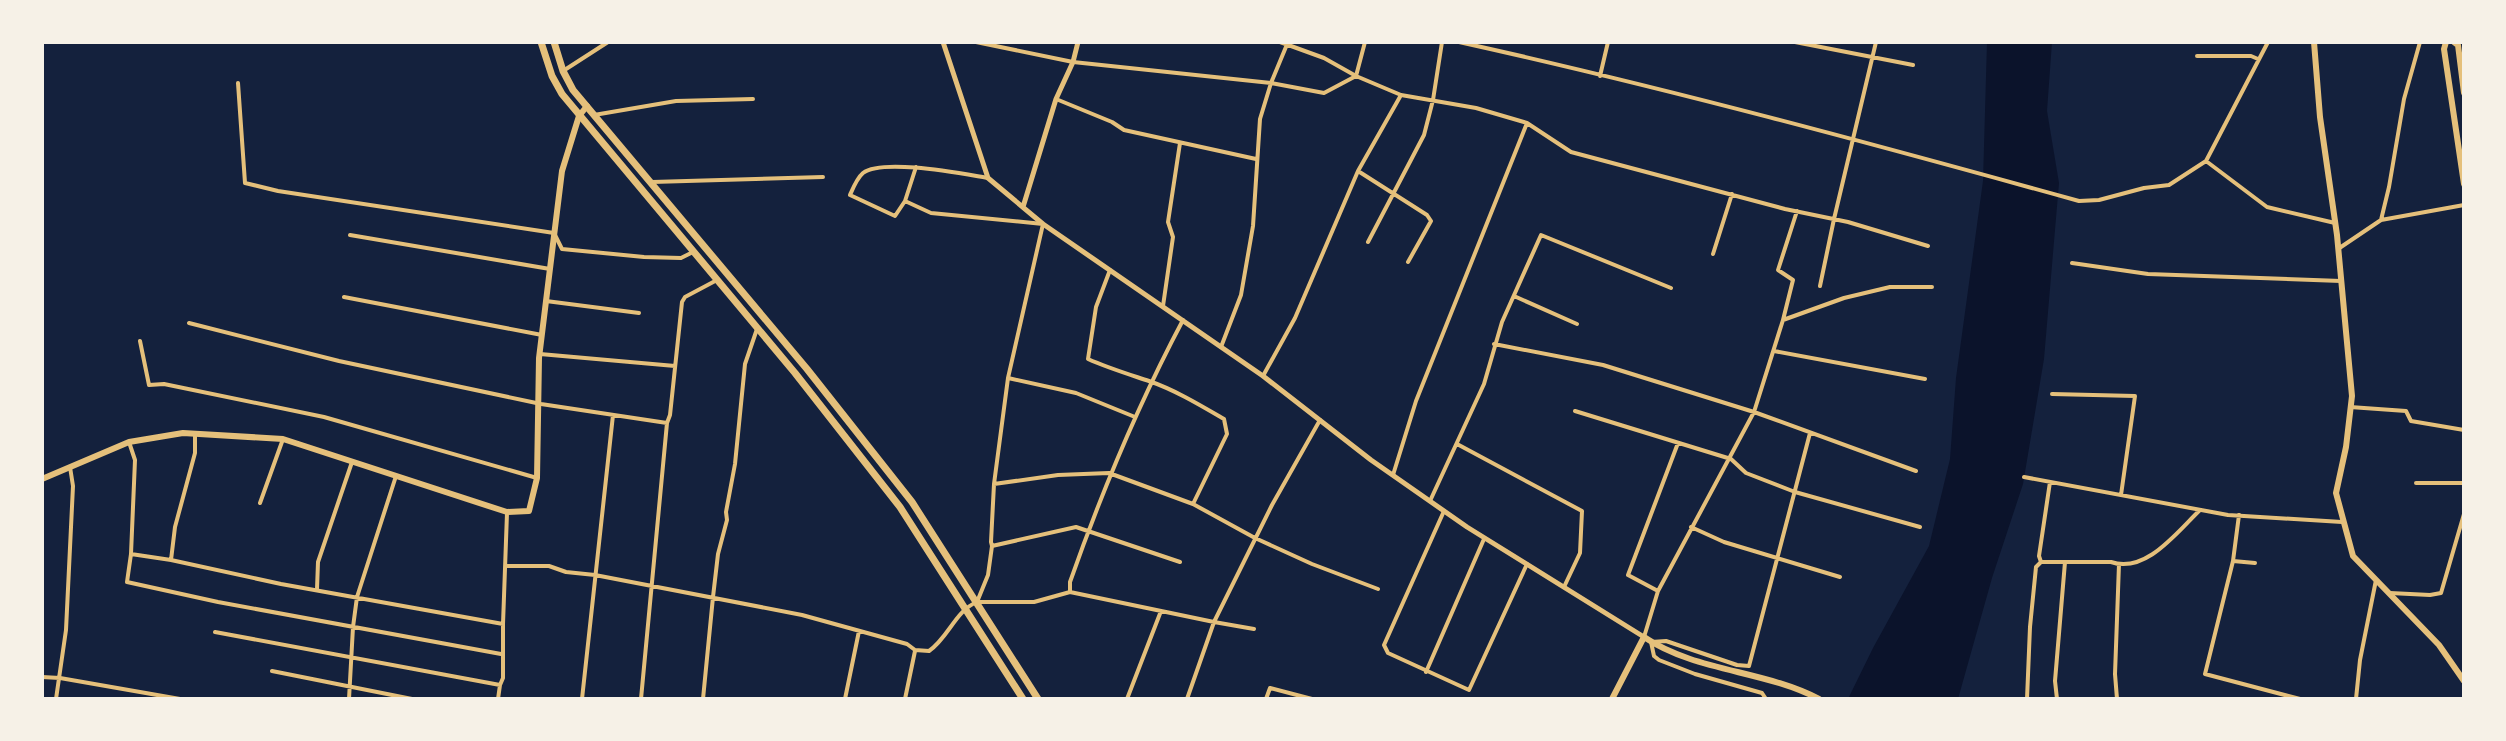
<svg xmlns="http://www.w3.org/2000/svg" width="2506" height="741" font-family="Cabin,sans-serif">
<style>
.water{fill:#0b132b}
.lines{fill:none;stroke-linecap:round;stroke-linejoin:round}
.minor{stroke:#e5c07b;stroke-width:4}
.tertiary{stroke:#e5c07b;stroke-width:5}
.secondary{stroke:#e5c07b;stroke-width:6}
.primary{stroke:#e5c07b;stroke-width:7}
</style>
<rect width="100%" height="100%" fill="#14213d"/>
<!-- water -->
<path class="water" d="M 1987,42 L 2052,42 L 2047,111 L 2059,183 L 2044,359 L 2023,484 L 1992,578 L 1958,699 L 1848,699 L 1873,648 L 1929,546 L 1950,459 L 1956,378 L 1983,181 Z"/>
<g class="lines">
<!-- minor -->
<path class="minor" d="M 976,42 L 1073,62 L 1271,83 L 1324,93 L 1356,76 L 1365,42
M 1280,42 L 1324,58 L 1356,76 L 1401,95 L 1476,108 L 1527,123 L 1571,152 L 1785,209 L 1848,222 L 1928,246
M 1459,42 C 1667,88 1873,144 2079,201 L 2099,200 L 2144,188 L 2169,185 L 2206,161 L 2268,42
M 1795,42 L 1913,65
M 2197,56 L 2251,56 L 2258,59
M 563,71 L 608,42
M 1600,76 L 1608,42
M 238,83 L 245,183 L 278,191 L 554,233 L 562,249 L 644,257 L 681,258 L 693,252
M 1056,99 L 1112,122 L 1124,130 L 1256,159
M 594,115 L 676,101 L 753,99
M 2206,161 L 2267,207 L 2335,223
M 916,167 L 905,201 L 895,216 L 850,195 C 853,188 857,178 863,173 C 883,158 963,174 988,178
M 1358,171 L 1427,215 L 1431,221 L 1408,262
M 652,182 L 823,177
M 905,201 L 931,213 L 1043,224 L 1008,378 L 994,484 L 991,542 L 992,546 L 988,575 L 977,602 L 1034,602 L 1070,592 L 1214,622 L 1187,699
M 1797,211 L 1778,270 L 1793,280 L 1783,320 L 1844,298 L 1890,287 L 1932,287
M 2381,220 L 2389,187 L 2404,99 L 2420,42
M 350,235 L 550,269
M 1368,242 L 1424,135 L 1433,100 L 1442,42
M 2338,249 L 2381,220 L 2464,205
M 1713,254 L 1732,194
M 2072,263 L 2148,274 L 2341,281
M 1110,270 L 1096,307 L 1088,359 C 1108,368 1128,374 1149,381 C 1175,390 1200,405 1224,419 L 1227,434 L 1193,504
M 1820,286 L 1834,219 L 1876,42
M 1514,296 L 1577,324
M 344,297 L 542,335
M 546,301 L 639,313
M 1163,306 L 1173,237 L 1168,222 L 1180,143
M 189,323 L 339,361 L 541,404 L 667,423
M 140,341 L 149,385 L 164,384 L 324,417 L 537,478
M 1494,344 L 1603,365 L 1754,412 L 1916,471
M 1221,347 L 1241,295 L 1253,226 L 1260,119 L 1271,83 L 1288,42
M 1774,351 L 1925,379
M 540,354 L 675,366
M 1263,376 L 1295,318 L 1358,171 L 1401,95
M 1008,378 L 1076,393 L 1135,417
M 2052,394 L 2135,396 L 2121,495
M 2350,407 L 2406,411 L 2411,421 L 2464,430
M 1575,411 L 1731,459 L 1746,473 L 1795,492 L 1920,527
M 129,442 L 135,460 L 131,554 L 127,582 L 218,602 L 501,654
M 1457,444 L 1582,511 L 1580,553 L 1564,587
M 1393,475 L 1416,401 L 1527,123
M 2024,477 L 2228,515 L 2342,522
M 2050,482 L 2039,556 L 2041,562 L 2111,562 C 2146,574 2177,532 2200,510
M 2416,483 L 2464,483
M 994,484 L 1058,475 L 1109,473 L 1193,504 L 1255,538 L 1312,564 L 1378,589
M 1430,501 L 1484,384 L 1502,322 L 1541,235 L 1671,288
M 260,503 L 283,439
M 1444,511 L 1384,645 L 1388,653 L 1469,690 L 1527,564
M 2239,515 L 2233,561 L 2255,563
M 1691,527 L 1724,542 L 1840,577
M 992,546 L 1076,527 L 1180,562
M 131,554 L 171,560 L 281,584 L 503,624 L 507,513
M 171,560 L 175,527 L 195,453 L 195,434
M 2233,561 L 2205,674 L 2300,699
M 506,566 L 549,566 L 566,572 L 595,575 L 802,615 L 907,644 L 915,650 L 929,651 C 949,637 955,611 977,602
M 317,589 L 318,562 L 352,462
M 1658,591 L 1628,575 L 1678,443
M 1070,592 L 1070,582 C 1102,491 1138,405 1183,320
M 2390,593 L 2430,595 L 2441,593 L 2464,514
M 1254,629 L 1214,622 L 1272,505 L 1320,420
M 215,632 L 500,685
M 1644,637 L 1658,591 L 1754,412 L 1783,320
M 272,671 L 412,699
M 1426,672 L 1484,539
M 42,677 L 60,678 L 180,699
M 56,699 L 66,630 L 73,486 L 70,467
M 349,699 L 353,627 L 357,597 L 396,476
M 498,699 L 500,685 L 503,678 L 503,624
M 582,699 L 613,415
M 641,699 L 667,423 L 670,415 L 682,302 L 685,297 L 717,280
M 703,699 L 713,597 L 718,554 L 727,520 L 726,512 L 735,464 L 745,364 L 757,329
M 845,699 L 859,631
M 905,699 L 915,651
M 1127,699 L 1161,611
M 1266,699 L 1270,688 L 1312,699
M 1766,699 L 1762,693 L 1695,674 L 1659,660 L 1654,656 L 1651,642 L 1666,641 L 1737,665 L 1749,666 L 1810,433
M 2027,699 L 2030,627 L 2036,567 L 2041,562
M 2057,699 L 2055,681 L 2065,562
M 2117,699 L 2115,674 L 2119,564
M 2356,699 L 2360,660 L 2376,580"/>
<!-- tertiary -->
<path class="tertiary" d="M 943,42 L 988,178 L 1043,224 L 1263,376 L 1371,460 L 1467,527 L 1644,637
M 1023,207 L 1056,99 L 1073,62 L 1078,42"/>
<!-- secondary -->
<path class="secondary" d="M 2314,42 L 2320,117 L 2337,235 L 2352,396 L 2346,447 L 2336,493 L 2353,556 L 2439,645 L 2464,681
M 2446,42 L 2444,49 L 2464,184
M 2454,42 L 2458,45 L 2464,93
M 42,479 L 129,442 L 183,433 L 283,439 L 507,512 L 529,511 L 537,478 L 539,358 L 562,171 L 579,116 L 587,106
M 1612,699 L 1644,637 C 1696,672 1764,670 1819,699"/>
<!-- primary -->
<path class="primary" d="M 541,42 L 552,76 L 562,94 L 795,373 L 900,507 L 1023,699
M 554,42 L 563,71 L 573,90 L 807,369 L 912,502 L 1038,699"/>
</g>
<!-- border -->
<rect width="2506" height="741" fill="none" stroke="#f6f1e7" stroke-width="88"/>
</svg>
